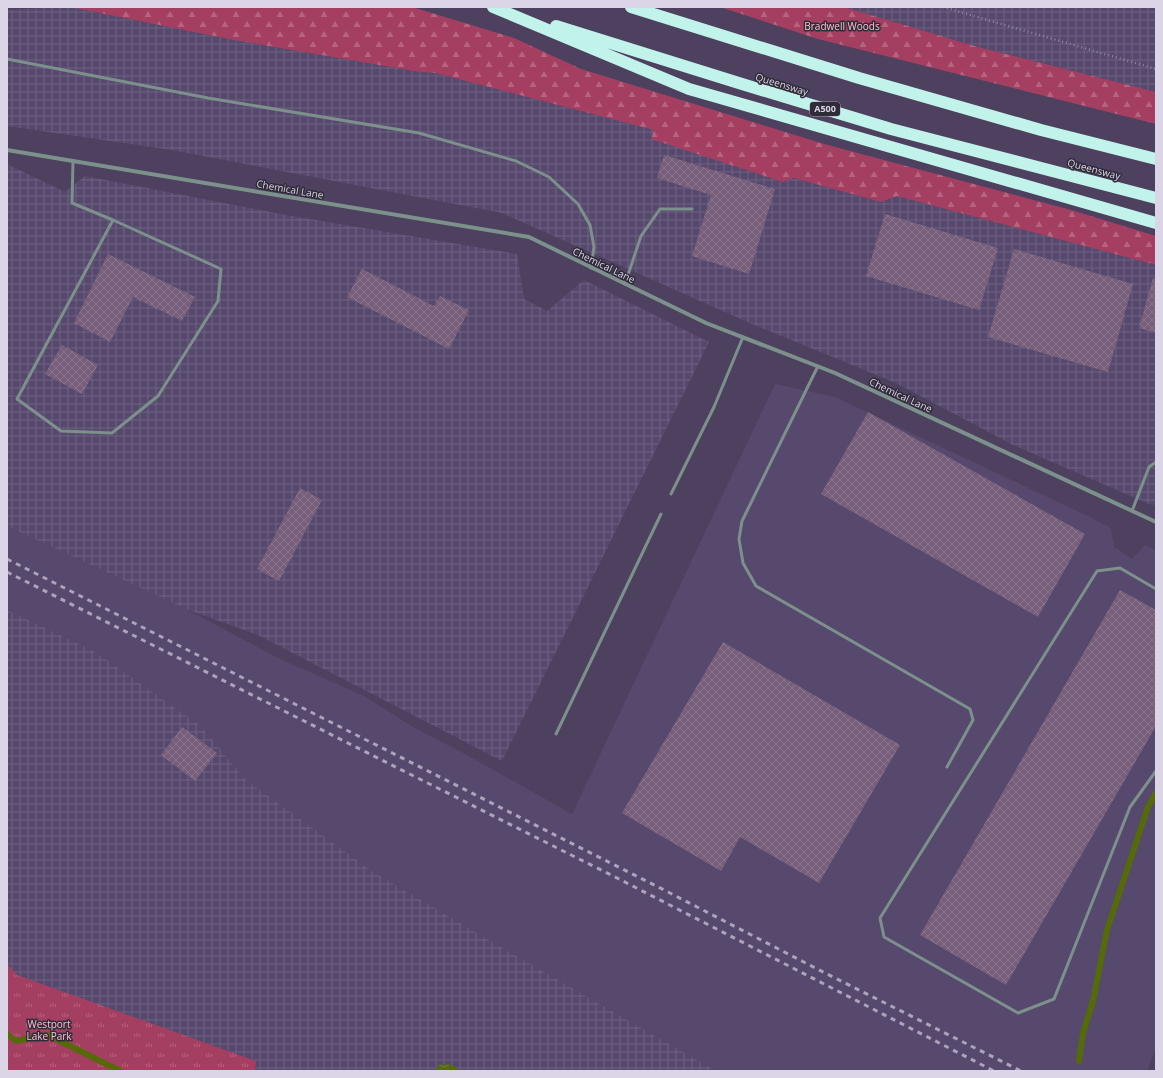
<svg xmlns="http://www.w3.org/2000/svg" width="1163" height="1078" font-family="'Open Sans',sans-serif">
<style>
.built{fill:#57486d}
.industrial{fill:url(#industrial-grid)}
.forest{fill:url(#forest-firs)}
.park{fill:url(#park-tufts)}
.water{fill:url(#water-waves)}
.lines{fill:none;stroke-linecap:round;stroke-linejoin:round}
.stream{stroke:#556a08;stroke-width:6}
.building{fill:url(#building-cross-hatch)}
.path{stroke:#8f859e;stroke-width:2.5;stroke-dasharray:1 3;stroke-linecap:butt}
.lane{stroke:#7c908c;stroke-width:3}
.street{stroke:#7c908c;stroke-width:4}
.highway{stroke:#c1f3ea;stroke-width:12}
.rail{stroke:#ada4bb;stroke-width:3;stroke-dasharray:5 5;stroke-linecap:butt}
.labels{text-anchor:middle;stroke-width:3;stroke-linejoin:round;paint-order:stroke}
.shield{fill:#302b39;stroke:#a8a2b4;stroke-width:1}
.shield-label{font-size:9px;font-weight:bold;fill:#dcd5e8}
.park-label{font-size:10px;fill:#fdc2d0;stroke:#302b39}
.street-label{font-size:10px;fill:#dcd5e8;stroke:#302b39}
</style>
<defs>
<pattern id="industrial-grid" width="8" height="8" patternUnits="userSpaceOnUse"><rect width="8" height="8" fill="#57486d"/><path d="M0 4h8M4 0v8" fill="none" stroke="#6f6282"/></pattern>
<pattern id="forest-firs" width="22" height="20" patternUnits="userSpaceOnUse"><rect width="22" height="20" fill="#a53f61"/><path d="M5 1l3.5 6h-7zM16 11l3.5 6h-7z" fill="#b5637f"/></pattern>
<pattern id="park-tufts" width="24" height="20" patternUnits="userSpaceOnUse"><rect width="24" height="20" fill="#a53f61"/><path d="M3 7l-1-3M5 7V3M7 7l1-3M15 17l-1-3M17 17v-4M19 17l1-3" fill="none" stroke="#b5637f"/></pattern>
<pattern id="water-waves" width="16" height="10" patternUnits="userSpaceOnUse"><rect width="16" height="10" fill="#556a08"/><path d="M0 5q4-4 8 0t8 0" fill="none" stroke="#6d7e2c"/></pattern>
<pattern id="building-cross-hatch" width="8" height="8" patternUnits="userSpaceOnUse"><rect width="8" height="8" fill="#775e7a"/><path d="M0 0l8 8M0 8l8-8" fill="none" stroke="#8a748d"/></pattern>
</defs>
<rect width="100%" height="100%" fill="#4d415f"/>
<!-- built -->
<path class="built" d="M 775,384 L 835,397 L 1088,516 L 1111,528 L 1114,547 L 1132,559 L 1145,545 L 1156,550 L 1156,1047 L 1147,1071 L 716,1071 L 501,947 L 372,871 L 245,779 L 201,726 L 94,651 L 7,610 L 7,526 L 186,609 L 276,657 L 364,696 L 413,727 L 465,754 L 572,814 Z"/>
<!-- industrial -->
<path class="industrial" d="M 58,7 L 70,7 L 234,40 L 420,72 L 435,73 L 655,130 L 651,138 L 783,182 L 794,178 L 881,202 L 897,196 L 1156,265 L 1156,507 L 1013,445 L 896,383 L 752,324 L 502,213 L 172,150 L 7,126 L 7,10 Z
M 844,7 L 1156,7 L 1156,92 L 978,47 Z
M 7,164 L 65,192 L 85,176 L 286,215 L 517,254 L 524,299 L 547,311 L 584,280 L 709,342 L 502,761 L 258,635 L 186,609 L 7,526 Z
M 7,610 L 94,651 L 201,726 L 245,779 L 372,871 L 501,947 L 716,1071 L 255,1071 L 256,1061 L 16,975 L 7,964 Z"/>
<!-- forest -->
<path class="forest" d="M 70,7 L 412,7 L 514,38 L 581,69 L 824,144 L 1071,210 L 1156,236 L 1156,265 L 897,196 L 881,202 L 794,178 L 783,182 L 651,139 L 654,130 L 435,73 L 420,72 L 234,40 Z
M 720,7 L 844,7 L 978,47 L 1156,92 L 1156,124 L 818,39 Z"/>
<!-- park -->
<path class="park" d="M 7,964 L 17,975 L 256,1061 L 255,1071 L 7,1071 Z"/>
<!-- water -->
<path class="water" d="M 447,1064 L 454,1066 L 460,1071 L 433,1071 L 438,1065 Z"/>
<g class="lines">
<!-- stream -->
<path class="stream" d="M 7,1034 L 16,1041 L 48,1035 L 120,1071
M 1079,1061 L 1083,1033 L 1093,1001 L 1107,930 L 1148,807 L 1156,793"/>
</g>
<!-- building -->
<path class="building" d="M 664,155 L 775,189 L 749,274 L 692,256 L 711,195 L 657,178 Z
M 885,214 L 998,248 L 979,310 L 866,276 Z
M 1014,249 L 1133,284 L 1108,372 L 988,337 Z
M 108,254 L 195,297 L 182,321 L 133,297 L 110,342 L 74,323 Z
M 362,269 L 434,306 L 440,296 L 469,310 L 449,349 L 347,297 Z
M 1153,278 L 1156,279 L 1156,333 L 1139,328 Z
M 62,345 L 98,365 L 82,394 L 45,374 Z
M 868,412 L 1085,534 L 1038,617 L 821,494 Z
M 300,488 L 322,500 L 279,581 L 257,569 Z
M 1120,590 L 1156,610 L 1156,726 L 1006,985 L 920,935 Z
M 723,642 L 900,745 L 819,883 L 740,837 L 721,871 L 622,813 Z
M 182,727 L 217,753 L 195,781 L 161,755 Z"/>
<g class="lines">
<!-- path -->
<path class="path" d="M 943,7 L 1156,69"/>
<!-- lane -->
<path class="lane" d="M 7,59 L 208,98 L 419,133 L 516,161 L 549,177 L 578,204 L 590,225 L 594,247 L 591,268
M 73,161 L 72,203 L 113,220 L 17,399 L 61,431 L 112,433 L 158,396 L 218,301 L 221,269 L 113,220
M 625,284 L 641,236 L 660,209 L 692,209
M 818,366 L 742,521 L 739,539 L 743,563 L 756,586 L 970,709 L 973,720 L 947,767
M 671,494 L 714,407 L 743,337
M 1132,511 L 1149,467 L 1156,462
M 1156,589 L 1120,568 L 1097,571 L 880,918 L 884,937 L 1018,1013 L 1054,999 L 1130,807 L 1156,771
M 556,734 L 661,514"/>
<!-- street -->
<path class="street" d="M 7,150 L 529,237 L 706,323 L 835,373 L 1156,522"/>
<!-- highway -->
<path class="highway" d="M 493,7 L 689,89 L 1156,223
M 631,7 L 859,78 L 1041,130 L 1156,159
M 556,26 L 742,84 L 891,129 L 1156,198"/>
<!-- rail -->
<path class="rail" d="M 7,559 L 668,892 L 827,974 L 1021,1071
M 7,572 L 617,878 L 994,1071"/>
</g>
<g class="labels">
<!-- shield labels -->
<rect class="shield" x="810" y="102" width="30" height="14" rx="3"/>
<g class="shield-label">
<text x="825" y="112">A500</text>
</g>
<!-- park labels -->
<g class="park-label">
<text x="842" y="30">Bradwell Woods</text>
<text x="49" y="1028">Westport<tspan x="49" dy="12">Lake Park</tspan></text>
</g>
<!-- street labels -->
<g class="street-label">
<text transform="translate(782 84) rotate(17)" y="4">Queensway</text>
<text transform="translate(1094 169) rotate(15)" y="4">Queensway</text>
<text transform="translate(290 189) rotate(10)" y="4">Chemical Lane</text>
<text transform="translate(604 265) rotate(26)" y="4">Chemical Lane</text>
<text transform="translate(901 395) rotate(25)" y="4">Chemical Lane</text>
</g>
</g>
<!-- border -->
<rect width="1163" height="1078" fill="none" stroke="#dcd5e8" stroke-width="16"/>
</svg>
